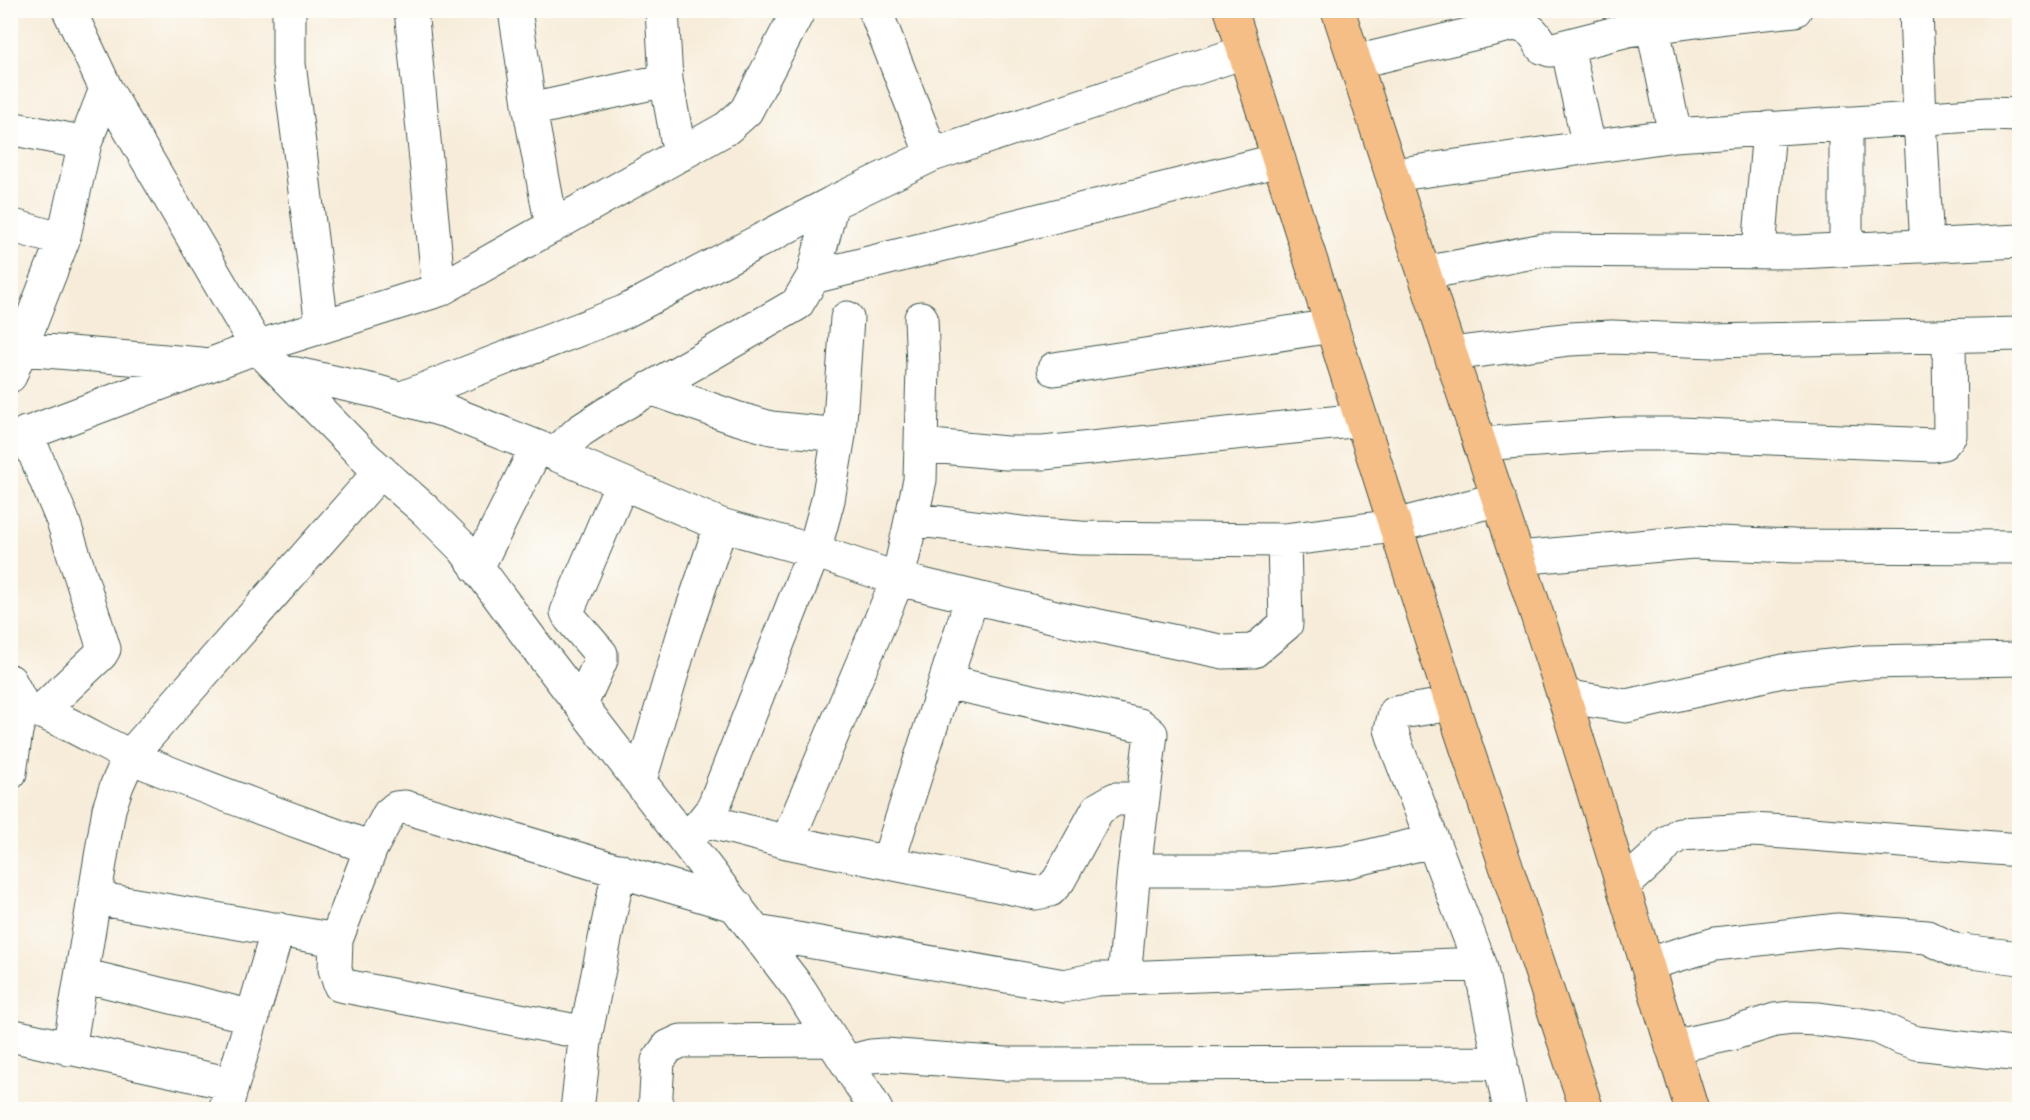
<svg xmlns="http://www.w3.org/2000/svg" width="2030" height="1120" font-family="Pangolin,sans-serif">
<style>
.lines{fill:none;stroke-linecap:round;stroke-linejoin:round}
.minor-casing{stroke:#3f574d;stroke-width:35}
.primary-casing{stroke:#3f574d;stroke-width:35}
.minor{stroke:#fff;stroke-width:33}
.primary{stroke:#f6be87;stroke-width:33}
</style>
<rect width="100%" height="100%" fill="#fdfcf7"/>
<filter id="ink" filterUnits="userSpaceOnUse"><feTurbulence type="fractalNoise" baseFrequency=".0167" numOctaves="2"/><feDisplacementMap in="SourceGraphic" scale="12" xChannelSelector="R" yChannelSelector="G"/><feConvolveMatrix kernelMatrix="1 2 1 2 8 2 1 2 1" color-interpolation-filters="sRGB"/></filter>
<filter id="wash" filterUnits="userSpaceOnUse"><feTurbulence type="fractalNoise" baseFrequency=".008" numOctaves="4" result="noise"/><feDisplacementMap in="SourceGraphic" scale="24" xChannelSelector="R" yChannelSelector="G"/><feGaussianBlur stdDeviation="1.35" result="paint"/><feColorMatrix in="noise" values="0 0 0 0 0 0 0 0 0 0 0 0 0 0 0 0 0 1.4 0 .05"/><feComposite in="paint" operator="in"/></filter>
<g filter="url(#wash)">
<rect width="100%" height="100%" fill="#f7ecd9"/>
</g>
<g filter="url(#ink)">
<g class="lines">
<!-- minor casing -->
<g class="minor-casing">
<path id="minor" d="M 69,10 L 106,89 L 257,347 L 368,460 L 425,510 L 464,549 L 534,644 L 800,990 C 825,1030 852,1069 876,1110
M 289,10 L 289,64 L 322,326
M 411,10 L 439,290
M 515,10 L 530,110 L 552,227
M 662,10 L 666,80 L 680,155
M 875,10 L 932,155
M 1916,10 L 1920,119 L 1927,246
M 1653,28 L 1675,135
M 1567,46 L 1589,147
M 1355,62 L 1514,24 C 1530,27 1535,33 1542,47 L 1550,50 L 1628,30 L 1735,16 L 1795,10
M 530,110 L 666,80
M 1846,123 L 1846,249
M 10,128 L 85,143
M 1393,175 L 1675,135 L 1988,114 L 2020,115
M 10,225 L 63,240
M 1759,251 L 1769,128
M 1425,273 L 1543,250 L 1798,252 L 2020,241
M 813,277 L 1279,160
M 10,348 L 201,364
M 1451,354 L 1570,339 L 1612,337 L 1713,341 L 2020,334
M 1054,369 L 1332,326
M 284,373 L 297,374 L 375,391 L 449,412 L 555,454 L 721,525 L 814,551 L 898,579 L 1060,618 L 1224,652 L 1254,651 L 1286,624 L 1284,540
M 10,376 L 63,240 L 85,143 L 106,89
M 650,388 L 736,418 L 771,428 L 839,435
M 402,398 L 624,312 L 832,203 L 932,155 L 1244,52
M 26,433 L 63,521 L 104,649 L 101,654 L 41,711
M 10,440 L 257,347 L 439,290 L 727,128 L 746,111 L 799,10
M 1480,444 L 1624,434 L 1680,434 L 1934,445 L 1943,443 L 1950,435 L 1949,336
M 921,445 L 1006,453 L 1043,453 L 1361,420
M 555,454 L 580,431 L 606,414 L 797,304 L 813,277 L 832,203
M 911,519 L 1038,535 L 1081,538 L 1284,540 L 1395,526 L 1499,499
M 1518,558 L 1693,542 L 1794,546 L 2020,547
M 477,568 L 537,447
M 10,681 L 23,706 L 16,731 L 10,773
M 946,682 L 1140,725 L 1151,734 L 1134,870 L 1124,978
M 1564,696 L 1626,706 L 1783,671 L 1868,662 L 2020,659
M 581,704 L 601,660 L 601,654 L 570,618 L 567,612 L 622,483
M 1452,704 L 1395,713 L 1391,729 L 1397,748 L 1480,964 L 1510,1110
M 23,706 C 65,718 103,745 143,762 C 218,794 295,820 371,848
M 640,780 L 683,636 L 721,525
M 704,820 L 787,842 L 1036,893 L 1050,890 L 1059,880 L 1098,809 L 1115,799 L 1143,798
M 687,841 L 711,811 L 715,803 L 814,551 L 828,500 L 839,435 L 847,318
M 787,842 L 898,579 L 920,480 L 923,366 L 921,318
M 888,862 L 972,597
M 1134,870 L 1268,870 L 1345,862 L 1432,841
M 1623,886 L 1657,855 L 1668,842 L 1680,834 L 1752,830 L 1785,832 L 2020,850
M 95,898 L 336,940
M 757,932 L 1064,986 L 1097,979 L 1480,964
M 1647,964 L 1715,944 L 1838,930 L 1927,937 L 1954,950 L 2020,958
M 82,975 L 253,1017
M 586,1033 L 340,985 L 335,969 L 336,940 L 371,848 L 389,814 L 396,808 L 405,807 L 737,906
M 10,1035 L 232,1084
M 1672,1047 L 1731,1034 L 1775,1020 L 1792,1018 L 1819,1019 L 1878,1027 L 1899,1037 L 1917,1043 L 2020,1055
M 69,1049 L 109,809 L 117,785 L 130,756 L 381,471
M 848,1062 L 871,1056 L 885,1055 L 1006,1064 L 1501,1063
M 225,1110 L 278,929
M 577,1110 L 586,1033 L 619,870
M 655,1110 L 658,1061 L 668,1047 L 681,1041 L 831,1040"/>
</g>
<!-- primary casing -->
<g class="primary-casing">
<path id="primary" d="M 1231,10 L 1452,704 L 1587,1110
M 1338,10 L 1480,444 L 1564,696 L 1692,1110"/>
</g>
<!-- minor -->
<use href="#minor" class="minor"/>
<!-- primary -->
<use href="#primary" class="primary"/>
</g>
</g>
<!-- margin -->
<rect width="2030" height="1120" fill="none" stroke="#fdfcf7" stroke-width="36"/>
</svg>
